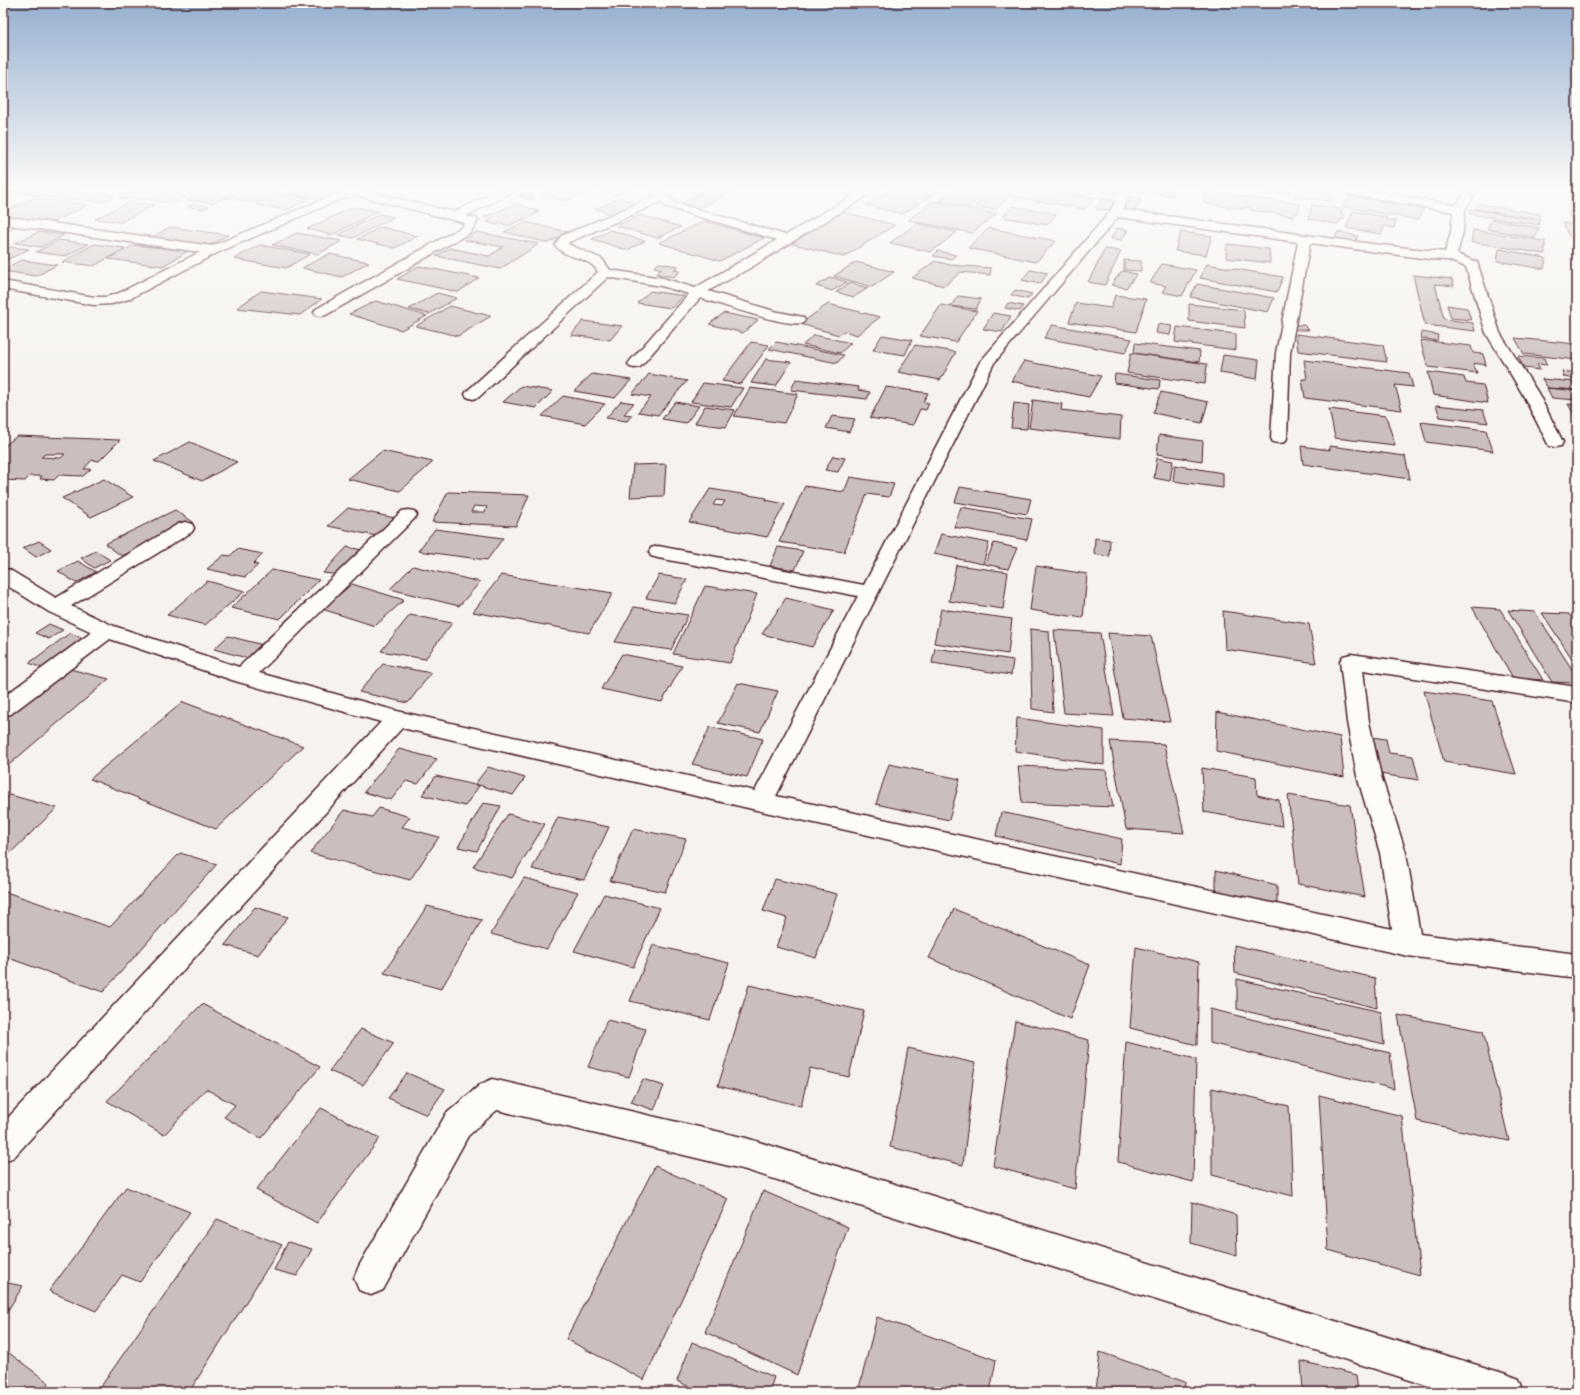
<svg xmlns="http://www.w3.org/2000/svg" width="1580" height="1395" font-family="Mali,sans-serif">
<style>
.building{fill:#cbbfbe;stroke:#4a1f2b;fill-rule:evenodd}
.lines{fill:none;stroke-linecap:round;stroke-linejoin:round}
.minor-casing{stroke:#4a1f2b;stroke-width:3}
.minor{fill:#fdfcf7;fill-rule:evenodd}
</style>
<rect width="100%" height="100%" fill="#f6f3ef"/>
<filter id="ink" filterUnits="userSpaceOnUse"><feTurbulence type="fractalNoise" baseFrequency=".025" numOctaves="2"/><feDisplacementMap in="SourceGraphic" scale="8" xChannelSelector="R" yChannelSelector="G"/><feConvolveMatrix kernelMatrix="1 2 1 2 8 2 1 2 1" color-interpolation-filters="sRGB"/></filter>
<g filter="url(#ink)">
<!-- building -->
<path class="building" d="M 3,190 L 52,190 L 39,196 L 3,191 Z
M 57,190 L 114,196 L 102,202 L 45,196 Z
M 135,190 L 165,190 L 145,200 L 120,198 Z
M 172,190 L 199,190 L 173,203 L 150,200 Z
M 207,190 L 240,190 L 213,203 L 187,200 Z
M 243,190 L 262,190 L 278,192 L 256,203 L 226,198 Z
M 298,190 L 341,190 L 323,199 L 289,194 Z
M 554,190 L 594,190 L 566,201 L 542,195 Z
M 603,190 L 627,190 L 615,195 L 600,191 Z
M 707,190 L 735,190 L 700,208 L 681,203 Z
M 892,190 L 925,190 L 937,192 L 902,214 L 866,205 Z
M 953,190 L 989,190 L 969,207 L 939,201 Z
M 993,190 L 1016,190 L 995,210 L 975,206 Z
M 1022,190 L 1044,190 L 1095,198 L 1085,209 L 1014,197 Z
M 1136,190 L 1175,190 L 1171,196 L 1135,191 Z
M 1256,190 L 1290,190 L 1289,194 Z
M 1297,190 L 1327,190 L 1326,193 L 1333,194 L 1331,201 L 1295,197 Z
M 1570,190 L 1577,190 L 1577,218 L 1569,217 Z
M 1207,192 L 1300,204 L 1298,214 L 1293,213 L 1293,216 L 1250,210 L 1251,208 L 1245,207 L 1244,209 L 1207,204 L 1208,203 L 1203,202 Z
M 279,194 L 310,198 L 288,210 L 257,205 Z
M 525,194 L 535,197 L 529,199 L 519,196 Z
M 1130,196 L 1142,198 L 1134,212 L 1122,210 Z
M 1350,196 L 1424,209 L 1418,220 L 1342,206 Z
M 34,198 L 88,205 L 53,222 L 3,216 L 3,212 Z
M 620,198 L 637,203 L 612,214 L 595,209 Z
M 1102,199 L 1114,200 L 1109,210 L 1096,209 Z
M 933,201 L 996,214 L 972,233 L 908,220 Z
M 128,202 L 154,205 L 121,222 L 95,219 Z
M 194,204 L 209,206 L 204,209 L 188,207 Z
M 516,204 L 539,211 L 535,212 L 538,213 L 508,226 L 501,223 L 497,225 L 487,222 L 491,220 L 484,217 Z
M 1478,204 L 1540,214 L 1540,220 L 1476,209 Z
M 1312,205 L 1342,209 L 1341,214 L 1344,214 L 1343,220 L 1340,219 L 1338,224 L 1308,219 Z
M 1013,206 L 1057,214 L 1047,225 L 1003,217 Z
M 353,207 L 378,211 L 332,235 L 307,229 Z
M 1470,209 L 1540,220 L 1539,225 L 1470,214 Z
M 1353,211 L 1387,217 L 1386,220 L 1396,221 L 1394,228 L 1384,226 L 1382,234 L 1346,228 Z
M 843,212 L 895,225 L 844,257 L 790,243 Z
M 379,214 L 394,217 L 353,238 L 338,235 Z
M 640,215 L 681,227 L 657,238 L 616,226 Z
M 1492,219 L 1539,228 L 1535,238 L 1487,229 Z
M 704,221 L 764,238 L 720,261 L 659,243 Z
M 525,222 L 568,232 L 548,243 L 504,232 Z
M 6,223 L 20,224 L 3,233 L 3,224 Z
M 917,223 L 957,232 L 931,252 L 890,243 Z
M 1563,223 L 1577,225 L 1577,236 L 1568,235 Z
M 170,227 L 228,235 L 210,245 L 152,237 Z
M 381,227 L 418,236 L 395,248 L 357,239 Z
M 989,228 L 1056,241 L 1036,262 L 968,248 Z
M 1117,228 L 1128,230 L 1122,240 L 1111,239 Z
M 610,230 L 645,241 L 627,250 L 592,239 Z
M 1473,230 L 1545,241 L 1545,254 L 1471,242 Z
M 39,232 L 64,235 L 41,247 L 15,243 Z
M 477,232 L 539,244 L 500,269 L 436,256 L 450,248 L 489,256 L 503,247 L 464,240 Z
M 1181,232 L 1212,236 L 1206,255 L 1175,251 Z
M 1338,232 L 1358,236 L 1355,242 L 1335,238 Z
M 297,233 L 342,241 L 318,254 L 272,245 Z
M 59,240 L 89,244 L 66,256 L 36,252 Z
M 94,244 L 125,248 L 94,266 L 62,262 Z
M 1227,244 L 1269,249 L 1270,263 L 1226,258 Z
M 134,245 L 188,251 L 163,266 L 108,259 Z
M 259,245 L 310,254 L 286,268 L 234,259 Z
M 11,247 L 29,249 L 3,262 L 3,251 Z
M 1105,249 L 1121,251 L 1105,285 L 1088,282 Z
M 1499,249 L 1546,258 L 1544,269 L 1497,261 Z
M 938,251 L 956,255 L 951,259 L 933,256 Z
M 329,254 L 369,262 L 342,277 L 302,268 Z
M 22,260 L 57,265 L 36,276 L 3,271 L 3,269 Z
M 1124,260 L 1141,261 L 1141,271 L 1124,270 Z
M 935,261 L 950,265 L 991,268 L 990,275 L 961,272 L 944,286 L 912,278 Z
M 856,262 L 894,272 L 872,287 L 834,276 Z
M 659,263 L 678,266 L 674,270 L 680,271 L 674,277 L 656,274 L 662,269 L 654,267 Z
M 1162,264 L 1196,270 L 1182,296 L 1162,292 L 1166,286 L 1150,283 Z
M 1207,264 L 1283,277 L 1277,292 L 1200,278 Z
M 419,266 L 479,278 L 458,292 L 397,279 Z
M 1030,270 L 1048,273 L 1040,284 L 1022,280 Z
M 1122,271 L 1137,274 L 1126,288 L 1111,285 Z
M 1413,275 L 1452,279 L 1454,286 L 1435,284 L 1444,319 L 1473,323 L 1475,331 L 1425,325 Z
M 831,277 L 847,282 L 832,291 L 816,286 Z
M 850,283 L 868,288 L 854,297 L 836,292 Z
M 1197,284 L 1274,298 L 1268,312 L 1190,297 Z
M 1015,290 L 1032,294 L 1028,299 L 1011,295 Z
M 261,291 L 322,299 L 300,315 L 237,308 Z
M 650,291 L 684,296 L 671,308 L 637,303 Z
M 437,293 L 457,298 L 429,314 L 409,309 Z
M 1115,295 L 1146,299 L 1136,332 L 1069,322 L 1076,303 L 1111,308 Z
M 958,296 L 981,299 L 976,309 L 951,306 Z
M 376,301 L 427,316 L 401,330 L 349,314 Z
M 1008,303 L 1023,306 L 1020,311 L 1005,308 Z
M 828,304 L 880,317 L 857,335 L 844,331 L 839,335 L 800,324 Z
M 1189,304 L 1244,310 L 1245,328 L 1189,321 Z
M 941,305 L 977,311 L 956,342 L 920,336 Z
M 1447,305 L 1467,308 L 1471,320 L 1451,318 Z
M 450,306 L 491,316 L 458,336 L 416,326 Z
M 724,313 L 758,320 L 743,333 L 709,324 Z
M 993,313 L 1011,316 L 1002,332 L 983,329 Z
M 583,321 L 622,326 L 610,340 L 571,335 Z
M 1158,324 L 1172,326 L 1170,335 L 1156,333 Z
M 1052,325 L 1132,339 L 1125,353 L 1044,338 Z
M 1293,325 L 1304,325 L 1309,330 L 1297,330 Z
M 1177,327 L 1236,334 L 1236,350 L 1175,342 Z
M 1422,332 L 1438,335 L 1437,341 L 1421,338 Z
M 1296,334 L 1383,345 L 1387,362 L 1298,351 Z
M 814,335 L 851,343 L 840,353 L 803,345 Z
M 882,335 L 912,340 L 905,355 L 873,350 Z
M 1515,338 L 1577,344 L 1577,360 L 1524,354 Z
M 1420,340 L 1471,346 L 1473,353 L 1483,354 L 1486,365 L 1473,363 L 1477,373 L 1428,367 Z
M 751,342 L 769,345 L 741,384 L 722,381 Z
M 776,342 L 844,355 L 837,363 L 769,349 Z
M 1135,343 L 1200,351 L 1199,362 L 1134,353 Z
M 915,345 L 956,352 L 940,380 L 898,372 Z
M 1131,353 L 1207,364 L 1205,384 L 1127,373 Z
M 1223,355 L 1259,360 L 1257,379 L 1220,373 Z
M 1518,356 L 1544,358 L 1547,365 L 1537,364 L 1540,370 L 1524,368 Z
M 766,359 L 791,362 L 776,386 L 751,383 Z
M 1304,360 L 1409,373 L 1413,387 L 1395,385 L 1402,410 L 1305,398 L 1302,379 L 1307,379 Z
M 1024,361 L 1101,376 L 1089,397 L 1011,381 Z
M 1562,371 L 1577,373 L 1577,379 L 1564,377 Z
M 1428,372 L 1464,377 L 1466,383 L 1483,385 L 1488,403 L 1433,395 Z
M 592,374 L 631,380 L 615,398 L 574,391 Z
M 649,374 L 687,381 L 658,415 L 638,412 L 651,397 L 632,394 Z
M 1115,374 L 1160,380 L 1159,389 L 1114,383 Z
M 796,379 L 859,387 L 858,390 L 870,392 L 867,399 L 791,390 Z
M 1542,379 L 1577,382 L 1577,390 L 1548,388 Z
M 703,383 L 743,388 L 731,407 L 691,402 Z
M 521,386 L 553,391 L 536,408 L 503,402 Z
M 886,387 L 928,393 L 923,402 L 929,403 L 926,410 L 920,409 L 913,425 L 870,418 Z
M 750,388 L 798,394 L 784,423 L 734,416 Z
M 1547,388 L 1577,391 L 1577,400 L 1552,398 Z
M 1161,392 L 1208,402 L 1202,423 L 1153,413 Z
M 563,396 L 605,404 L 585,424 L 542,416 Z
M 1033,400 L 1062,404 L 1061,410 L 1121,417 L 1120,439 L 1029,428 Z
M 621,401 L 634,403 L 624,414 L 632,415 L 627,421 L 606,418 Z
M 675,402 L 699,406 L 686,423 L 662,419 Z
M 1014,403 L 1029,405 L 1027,429 L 1011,428 Z
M 1568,404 L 1577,405 L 1577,420 Z
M 1436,405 L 1483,410 L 1488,423 L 1440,417 Z
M 705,406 L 735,410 L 726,427 L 695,423 Z
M 1329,409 L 1386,416 L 1395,445 L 1335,438 Z
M 832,416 L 855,419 L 849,432 L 826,428 Z
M 1421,422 L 1486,430 L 1493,451 L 1426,442 Z
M 1159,435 L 1203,441 L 1202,461 L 1157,454 Z
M 17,436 L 120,440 L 99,461 L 92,460 L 84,469 L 91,469 L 83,476 L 59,475 L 54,480 L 40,479 L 42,476 L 30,476 L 25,481 L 3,480 L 3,447 ZM 45,454 L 65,454 L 61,458 L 41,457 Z
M 190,442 L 237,462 L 202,481 L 154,461 Z
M 1301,446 L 1330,450 L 1330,446 L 1405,456 L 1410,479 L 1303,464 Z
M 382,451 L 433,462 L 400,491 L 348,479 Z
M 833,456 L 845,458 L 838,472 L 825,470 Z
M 1157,458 L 1173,461 L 1170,481 L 1154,478 Z
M 666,464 L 664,496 L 630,497 L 633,465 Z
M 1175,465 L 1223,473 L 1223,488 L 1173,481 Z
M 850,477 L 894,484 L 889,497 L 867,494 L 844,552 L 779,542 L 805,486 L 844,492 Z
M 104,479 L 133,497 L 91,517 L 62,498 Z
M 960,487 L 1031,499 L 1027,514 L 955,502 Z
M 710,489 L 767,498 L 766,500 L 785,504 L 767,537 L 689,522 ZM 716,500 L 725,501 L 722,506 L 713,505 Z
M 448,492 L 529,495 L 516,526 L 432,522 ZM 474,506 L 487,507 L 485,512 L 471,512 Z
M 961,507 L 1032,519 L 1027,540 L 954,527 Z
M 348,508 L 395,518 L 376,536 L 328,526 Z
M 175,510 L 193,522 L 122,556 L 105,544 Z
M 435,529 L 503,538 L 487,560 L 418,551 Z
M 941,534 L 989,543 L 983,564 L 934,554 Z
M 1095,538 L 1110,540 L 1109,557 L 1094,554 Z
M 39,541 L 51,549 L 36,557 L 23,548 Z
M 994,543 L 1017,548 L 1008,569 L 985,564 Z
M 347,547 L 362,550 L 340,575 L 323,573 Z
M 778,547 L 803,551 L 795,570 L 770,566 Z
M 237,549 L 263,554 L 253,564 L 258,565 L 245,577 L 207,569 L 224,555 L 230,556 Z
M 96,551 L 110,560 L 94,568 L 81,558 Z
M 78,561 L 96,572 L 76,583 L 58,571 Z
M 956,565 L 1008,572 L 1003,609 L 949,601 Z
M 413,566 L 480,582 L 459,606 L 390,589 Z
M 1036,566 L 1087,574 L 1083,618 L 1030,610 Z
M 272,570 L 319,580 L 280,619 L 231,608 Z
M 501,575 L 613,593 L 589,633 L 473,612 Z
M 659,575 L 687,579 L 675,603 L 646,598 Z
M 207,581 L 245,591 L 205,625 L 167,615 Z
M 352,584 L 404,600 L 375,626 L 322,609 Z
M 705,586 L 757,594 L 730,663 L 673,654 Z
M 786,598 L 834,610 L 812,647 L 762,634 Z
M 634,607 L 688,615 L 671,650 L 615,642 Z
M 1472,607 L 1500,609 L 1543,680 L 1513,678 Z
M 941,609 L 1012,619 L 1008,654 L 934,643 Z
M 1508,610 L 1535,612 L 1577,677 L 1577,683 L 1552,682 Z
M 1223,611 L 1309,624 L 1316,663 L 1225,649 Z
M 1542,613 L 1569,614 L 1577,626 L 1577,666 Z
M 410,615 L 452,623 L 425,659 L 381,651 Z
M 49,624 L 63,630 L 49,639 L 35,633 Z
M 1030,629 L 1049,631 L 1053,712 L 1032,709 Z
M 1054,630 L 1100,633 L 1114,716 L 1064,713 Z
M 70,633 L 85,639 L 45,669 L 29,663 Z
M 1108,633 L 1151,636 L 1170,722 L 1123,718 Z
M 228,636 L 271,647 L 257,661 L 214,649 Z
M 935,648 L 1013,660 L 1011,675 L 932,663 Z
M 622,654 L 682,666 L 662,702 L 601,689 Z
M 383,664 L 431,673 L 408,703 L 359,692 Z
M 66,668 L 109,679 L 3,770 L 3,719 Z
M 738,683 L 778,691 L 760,732 L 718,723 Z
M 1424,691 L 1492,701 L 1516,774 L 1444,762 Z
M 183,702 L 303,746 L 216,829 L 90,779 Z
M 1217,712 L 1340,737 L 1344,777 L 1216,751 Z
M 1017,718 L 1104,730 L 1104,765 L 1015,751 Z
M 710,727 L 763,739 L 747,777 L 692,764 Z
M 1364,736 L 1386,739 L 1389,753 L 1413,756 L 1419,780 L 1373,773 Z
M 1110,741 L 1164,744 L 1184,833 L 1126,829 Z
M 399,749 L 437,759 L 418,784 L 406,781 L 391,800 L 364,792 Z
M 889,764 L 960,779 L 949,820 L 876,804 Z
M 1018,766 L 1106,770 L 1113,807 L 1022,803 Z
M 488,767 L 525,778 L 513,795 L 475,784 Z
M 1202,768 L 1256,777 L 1257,795 L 1279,800 L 1282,826 L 1204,812 Z
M 436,776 L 479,786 L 465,806 L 422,795 Z
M 10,795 L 57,808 L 3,860 L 3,801 Z
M 1288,795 L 1350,805 L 1365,897 L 1298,884 Z
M 483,803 L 501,806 L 477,851 L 458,847 Z
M 379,808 L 410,817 L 402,827 L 439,837 L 410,880 L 310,853 L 344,810 L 372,817 Z
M 1001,812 L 1122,839 L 1120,864 L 996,836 Z
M 508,814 L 545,824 L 512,878 L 473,867 Z
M 558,817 L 609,827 L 584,880 L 532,869 Z
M 633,829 L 686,839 L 665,892 L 610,881 Z
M 180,853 L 217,864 L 103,992 L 3,956 L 3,891 L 110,927 Z
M 1216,870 L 1277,885 L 1277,907 L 1216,891 Z
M 524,878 L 578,892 L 547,949 L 491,934 Z
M 775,879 L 837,894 L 816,958 L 776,947 L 787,918 L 763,911 Z
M 604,894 L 660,908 L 633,967 L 574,951 Z
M 427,906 L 482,920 L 441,989 L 384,973 Z
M 255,907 L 288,917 L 258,955 L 225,945 Z
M 954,909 L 1090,965 L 1070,1019 L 929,958 Z
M 653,945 L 729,963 L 710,1020 L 630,1001 Z
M 1234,945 L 1375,978 L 1377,1008 L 1235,973 Z
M 1136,947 L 1199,962 L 1197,1045 L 1130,1028 Z
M 1237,979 L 1381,1012 L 1384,1044 L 1237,1009 Z
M 749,985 L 864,1011 L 849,1077 L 810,1068 L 801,1106 L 718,1086 Z
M 202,1004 L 320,1067 L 261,1138 L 224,1117 L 235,1105 L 206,1089 L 164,1135 L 107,1101 Z
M 1210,1009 L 1390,1053 L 1394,1089 L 1210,1043 Z
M 1398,1015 L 1483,1031 L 1509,1141 L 1417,1121 Z
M 607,1020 L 646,1029 L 629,1077 L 588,1067 Z
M 1015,1021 L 1089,1040 L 1075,1189 L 993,1166 Z
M 361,1029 L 394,1043 L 363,1085 L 329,1071 Z
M 1126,1042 L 1196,1059 L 1193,1182 L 1118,1162 Z
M 908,1048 L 975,1063 L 963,1165 L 890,1147 Z
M 407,1073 L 445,1089 L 427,1115 L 388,1098 Z
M 643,1079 L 664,1086 L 654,1110 L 631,1102 Z
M 1212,1088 L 1289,1106 L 1293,1196 L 1212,1175 Z
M 1319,1095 L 1402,1116 L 1420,1275 L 1328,1250 Z
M 321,1108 L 380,1138 L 317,1223 L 256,1190 Z
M 655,1166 L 728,1199 L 644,1380 L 566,1339 Z
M 126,1187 L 190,1212 L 140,1282 L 122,1275 L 96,1311 L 49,1291 Z
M 763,1191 L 848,1227 L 797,1375 L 705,1332 Z
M 1192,1202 L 1236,1215 L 1237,1256 L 1191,1243 Z
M 217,1219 L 282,1245 L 189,1392 L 97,1392 Z
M 288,1242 L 312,1249 L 297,1276 L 274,1270 Z
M 3,1282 L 23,1286 L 3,1318 Z
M 877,1317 L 996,1360 L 990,1392 L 858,1392 Z
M 692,1342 L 774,1377 L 769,1392 L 701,1392 L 677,1381 Z
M 1100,1352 L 1185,1382 L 1184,1392 L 1096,1392 Z
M 9,1353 L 49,1383 L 41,1392 L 3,1392 L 3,1359 Z
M 1301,1361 L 1356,1375 L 1358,1392 L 1303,1392 Z"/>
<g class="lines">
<!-- minor casing -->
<g class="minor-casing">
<path id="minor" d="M 346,190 L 361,190 L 454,212 L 500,190 L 514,190 L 512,192 L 466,216 L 476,218 L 478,221 L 471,232 L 326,315 L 321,316 L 316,315 L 314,312 L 316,309 L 462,227 L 465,223 L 355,195 L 336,201 L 217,253 L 129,299 L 112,304 L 94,305 L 3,289 L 3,281 L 94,297 L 106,297 L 119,293 L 200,252 L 3,224 L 3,216 L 212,246 Z
M 651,190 L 662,190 L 675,203 L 786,235 L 862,190 L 876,190 L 750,268 L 708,291 L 774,311 L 803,317 L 805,320 L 803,323 C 785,327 721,304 700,298 L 640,367 L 635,368 L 630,367 L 628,364 L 630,361 L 689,294 L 661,286 L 608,277 L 479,397 L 473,399 L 467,397 L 465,394 L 467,391 L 598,272 C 589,255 565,260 555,245 L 561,236 L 655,196 ZM 661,202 L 667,207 L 777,240 L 695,288 L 663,278 L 610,270 L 602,259 L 568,244 L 569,242 Z
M 1064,190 L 1090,190 L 1119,194 L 1122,190 L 1132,190 L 1122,210 L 1380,245 L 1445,252 L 1451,232 L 1453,212 L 1343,193 L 1339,192 L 1337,190 L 1362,190 L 1456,205 L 1467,190 L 1478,190 L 1465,209 L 1463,232 L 1457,254 L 1477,262 L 1478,265 L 1500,333 L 1538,393 L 1563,442 L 1561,446 L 1555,447 L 1549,446 L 1522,393 L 1486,333 L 1466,267 L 1448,260 L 1429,259 L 1310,243 L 1290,353 L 1287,438 L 1285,442 L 1279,443 L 1273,442 L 1271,438 L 1276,353 L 1298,242 L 1118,217 L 994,363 L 776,796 L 1392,929 L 1380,853 L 1357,776 L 1347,722 L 1340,661 L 1343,656 L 1351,654 L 1577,687 L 1577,703 L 1363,670 L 1369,722 L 1381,776 L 1406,853 L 1420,934 L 1577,954 L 1577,978 L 1408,956 L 761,811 L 402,728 L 14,1157 L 3,1162 L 3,1123 L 381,722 L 235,681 L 110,639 L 11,714 L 3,716 L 3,697 L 92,632 L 49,612 L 3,583 L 3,568 L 10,570 L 56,598 L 178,524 L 185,522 L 192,524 L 194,528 L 192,532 L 71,606 L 114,626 L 239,667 L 402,511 L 408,510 L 414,511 L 417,515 L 414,519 L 259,673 L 397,711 L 755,791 L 858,596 L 658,558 L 651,556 L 649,552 L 651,548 L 658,546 L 864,585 L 980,362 L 1110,212 L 1116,200 L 1069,193 L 1065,192 Z
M 492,1079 L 746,1138 L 1506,1374 L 1519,1379 L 1524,1392 L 1448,1392 L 746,1170 L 497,1110 L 468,1136 L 383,1290 L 371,1295 L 359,1290 L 354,1278 L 359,1266 L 446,1114 L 481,1084 Z"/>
</g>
<!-- minor -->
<use href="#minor" class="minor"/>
</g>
</g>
<!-- sky -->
<linearGradient id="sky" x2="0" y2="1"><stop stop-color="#96b0d0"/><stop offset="0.49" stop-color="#fbfaf8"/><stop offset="1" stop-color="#fbfaf8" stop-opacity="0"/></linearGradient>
<rect width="1580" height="385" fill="url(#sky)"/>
<!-- margin -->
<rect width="1580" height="1395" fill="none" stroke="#fdfcf7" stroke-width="16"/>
<rect x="8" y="8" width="1564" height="1379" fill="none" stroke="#4a1f2b" stroke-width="1.5" filter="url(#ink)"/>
</svg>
